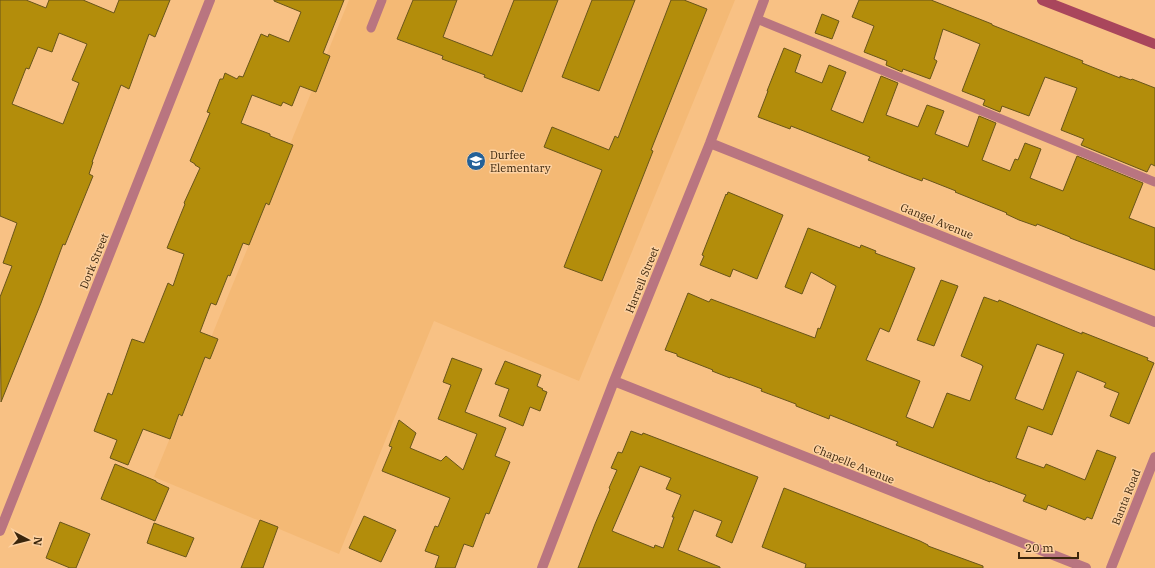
<svg xmlns="http://www.w3.org/2000/svg" width="1155" height="568" font-family="'IBM Plex Serif',serif">
<style>
.built{fill:#f4b975}
.building{fill:#b38d0b;stroke:#69551a;fill-rule:evenodd}
.lines{fill:none;stroke-linecap:round;stroke-linejoin:round}
.lane{stroke:#b97580;stroke-width:9}
.street{stroke:#b97580;stroke-width:10}
.secondary{stroke:#a9465c;stroke-width:10}
.labels{text-anchor:middle;stroke-width:3;stroke-linejoin:round;paint-order:stroke}
.poi-label{font-size:11px;fill:#3b260c;stroke:#fdd1a1;text-anchor:start}
.street-label{font-size:11px;fill:#3b260c;stroke:#fdd1a1}
</style>
<rect width="100%" height="100%" fill="#f8c184"/>
<!-- built -->
<path class="built" d="M 349,0 L 735,0 L 579,381 L 434,321 L 339,554 L 154,477 Z"/>
<!-- building -->
<path class="building" d="M 0,0 L 26,0 L 46,8 L 49,0 L 83,0 L 114,13 L 119,0 L 170,0 L 155,37 L 149,34 L 129,89 L 121,85 L 92,162 L 93,162 L 89,174 L 93,176 L 65,245 L 63,244 L 41,303 L 1,402 L 0,297 L 12,266 L 3,263 L 17,223 L 0,216 ZM 59,33 L 87,44 L 72,80 L 79,83 L 63,124 L 12,104 L 26,68 L 29,69 L 38,47 L 52,52 Z
M 274,0 L 344,0 L 323,53 L 330,56 L 316,92 L 300,86 L 292,106 L 283,102 L 281,106 L 252,95 L 241,123 L 270,134 L 270,136 L 293,145 L 269,205 L 266,203 L 249,245 L 243,243 L 230,276 L 228,275 L 216,305 L 211,303 L 200,332 L 218,339 L 210,359 L 205,357 L 182,416 L 179,414 L 170,439 L 143,429 L 128,465 L 110,458 L 117,440 L 94,431 L 108,393 L 112,395 L 132,339 L 144,343 L 168,283 L 173,286 L 184,254 L 167,248 L 185,204 L 184,203 L 200,168 L 195,165 L 195,164 L 190,161 L 210,113 L 207,112 L 220,79 L 223,79 L 225,73 L 237,79 L 239,76 L 243,77 L 261,34 L 268,37 L 269,34 L 289,42 L 301,12 L 274,1 Z
M 413,0 L 457,0 L 443,37 L 492,56 L 514,0 L 558,0 L 522,92 L 484,77 L 485,75 L 442,59 L 443,56 L 397,39 Z
M 592,0 L 635,0 L 599,91 L 562,77 Z
M 671,0 L 684,0 L 707,9 L 651,150 L 653,151 L 602,281 L 564,267 L 602,170 L 544,147 L 552,127 L 609,150 L 615,136 L 618,138 Z
M 859,0 L 931,0 L 992,24 L 992,25 L 1083,61 L 1082,63 L 1120,78 L 1120,76 L 1131,80 L 1132,79 L 1155,88 L 1155,166 L 1151,164 L 1147,172 L 1081,145 L 1084,139 L 1061,130 L 1077,88 L 1045,77 L 1029,116 L 1002,106 L 1000,112 L 983,105 L 985,100 L 962,91 L 980,44 L 943,29 L 934,59 L 937,61 L 930,79 L 903,69 L 902,72 L 886,65 L 887,61 L 864,52 L 874,26 L 852,17 Z
M 822,14 L 839,21 L 832,39 L 815,33 Z
M 784,48 L 801,55 L 795,72 L 822,83 L 829,65 L 846,72 L 831,110 L 863,123 L 881,76 L 898,83 L 886,115 L 918,127 L 927,105 L 944,111 L 935,134 L 968,147 L 979,116 L 996,123 L 982,160 L 1010,171 L 1015,159 L 1018,160 L 1025,143 L 1041,149 L 1030,178 L 1063,191 L 1077,156 L 1143,183 L 1129,218 L 1155,228 L 1155,270 L 1070,238 L 1070,237 L 1037,224 L 1036,226 L 1019,220 L 1006,214 L 1007,213 L 955,192 L 956,191 L 923,178 L 922,181 L 906,175 L 868,160 L 870,157 L 791,126 L 790,129 L 758,117 L 768,91 L 767,91 Z
M 728,192 L 783,215 L 757,279 L 733,269 L 730,277 L 700,265 L 704,256 L 702,255 L 726,194 L 727,195 Z
M 808,228 L 860,248 L 861,245 L 876,251 L 875,253 L 915,268 L 889,332 L 880,328 L 866,360 L 920,381 L 906,417 L 933,428 L 947,393 L 970,401 L 983,366 L 982,366 L 982,365 L 961,356 L 984,297 L 998,302 L 999,300 L 1082,334 L 1082,332 L 1120,347 L 1148,358 L 1147,360 L 1154,363 L 1129,424 L 1110,416 L 1119,393 L 1104,387 L 1106,383 L 1077,371 L 1052,435 L 1028,426 L 1016,458 L 1044,468 L 1046,464 L 1085,480 L 1097,450 L 1116,457 L 1092,519 L 1087,517 L 1085,520 L 1048,505 L 1046,510 L 1023,501 L 1026,495 L 1018,492 L 990,481 L 990,482 L 896,445 L 898,442 L 830,415 L 829,419 L 796,406 L 796,404 L 761,391 L 762,389 L 730,377 L 730,378 L 712,371 L 713,370 L 677,356 L 677,354 L 665,350 L 688,293 L 709,302 L 711,299 L 815,338 L 818,328 L 820,329 L 836,286 L 811,272 L 802,294 L 785,287 ZM 1037,344 L 1064,354 L 1043,410 L 1015,399 Z
M 941,280 L 958,286 L 934,346 L 917,340 Z
M 452,358 L 482,369 L 465,412 L 506,428 L 495,456 L 510,462 L 489,514 L 486,513 L 473,547 L 464,544 L 455,568 L 435,568 L 439,556 L 425,551 L 435,526 L 438,527 L 450,498 L 382,471 L 392,447 L 389,446 L 399,420 L 416,433 L 410,448 L 441,461 L 446,456 L 463,470 L 477,434 L 438,419 L 451,385 L 443,382 Z
M 505,361 L 541,375 L 537,386 L 543,389 L 542,390 L 547,392 L 540,411 L 530,407 L 523,426 L 499,416 L 509,389 L 495,384 Z
M 631,431 L 642,435 L 643,433 L 758,477 L 732,543 L 716,536 L 722,521 L 694,510 L 678,550 L 720,567 L 720,568 L 578,568 L 595,524 L 610,489 L 609,488 L 617,470 L 611,468 L 618,452 L 622,453 ZM 640,466 L 671,478 L 666,489 L 681,495 L 672,517 L 674,517 L 663,548 L 655,545 L 654,548 L 612,531 Z
M 115,464 L 156,481 L 156,482 L 169,488 L 155,521 L 101,499 Z
M 784,488 L 920,541 L 928,545 L 928,546 L 983,566 L 983,568 L 805,568 L 806,564 L 762,547 Z
M 364,516 L 396,530 L 381,562 L 349,548 Z
M 260,520 L 278,527 L 263,568 L 241,568 Z
M 60,522 L 90,534 L 76,568 L 70,568 L 46,558 Z
M 154,523 L 194,538 L 186,557 L 147,543 Z"/>
<g class="lines">
<!-- lane -->
<path class="lane" d="M 757,19 L 1155,182
M 371,28 L 382,0"/>
<!-- street -->
<path class="street" d="M 710,143 L 1155,322
M 614,381 L 1086,568
M 0,531 L 210,0
M 542,568 L 614,381 L 710,143 L 764,0
M 1111,568 L 1155,457"/>
<!-- secondary -->
<path class="secondary" d="M 1042,0 L 1155,44"/>
</g>
<!-- icons -->
<defs>
<g id="school-disc" transform="scale(1)"><circle r="9.5" fill="#246198" stroke="#fdd1a1"/><path d="M0-5L7-2L0 1L-7-2ZM-4 1L0 2.5L4 1V4Q0 6-4 4Z" fill="#fff"/></g>
</defs>
<g fill-rule="evenodd">
<use href="#school-disc" x="476" y="161"/>
</g>
<g class="labels">
<!-- poi labels -->
<g class="poi-label">
<text x="490" y="159">Durfee<tspan x="490" dy="13">Elementary</tspan></text>
</g>
<!-- street labels -->
<g class="street-label">
<text transform="translate(937 221) rotate(22)" y="4">Gangel Avenue</text>
<text transform="translate(94 261) rotate(-68)" y="4">Dork Street</text>
<text transform="translate(642 280) rotate(-68)" y="4">Harrell Street</text>
<text transform="translate(854 464) rotate(22)" y="4">Chapelle Avenue</text>
<text transform="translate(1126 497) rotate(-68)" y="4">Banta Road</text>
</g>
</g>
<!-- north arrow -->
<g transform="translate(28 540) rotate(97)" stroke="#fdd1a1" stroke-width="3" paint-order="stroke">
<path d="M0-3L7 15L0 10L-7 15Z" fill="#3b260c"/>
<text y="-6" font-size="11" font-weight="bold" text-anchor="middle" fill="#3b260c">N</text>
</g>
<!-- scale -->
<path d="M1019 552v6h59v-6" fill="none" stroke="#3b260c" stroke-width="2"/>
<text x="1025" y="552" font-size="12" fill="#3b260c" stroke="#fdd1a1" stroke-width="3" paint-order="stroke">20 m</text>
</svg>
